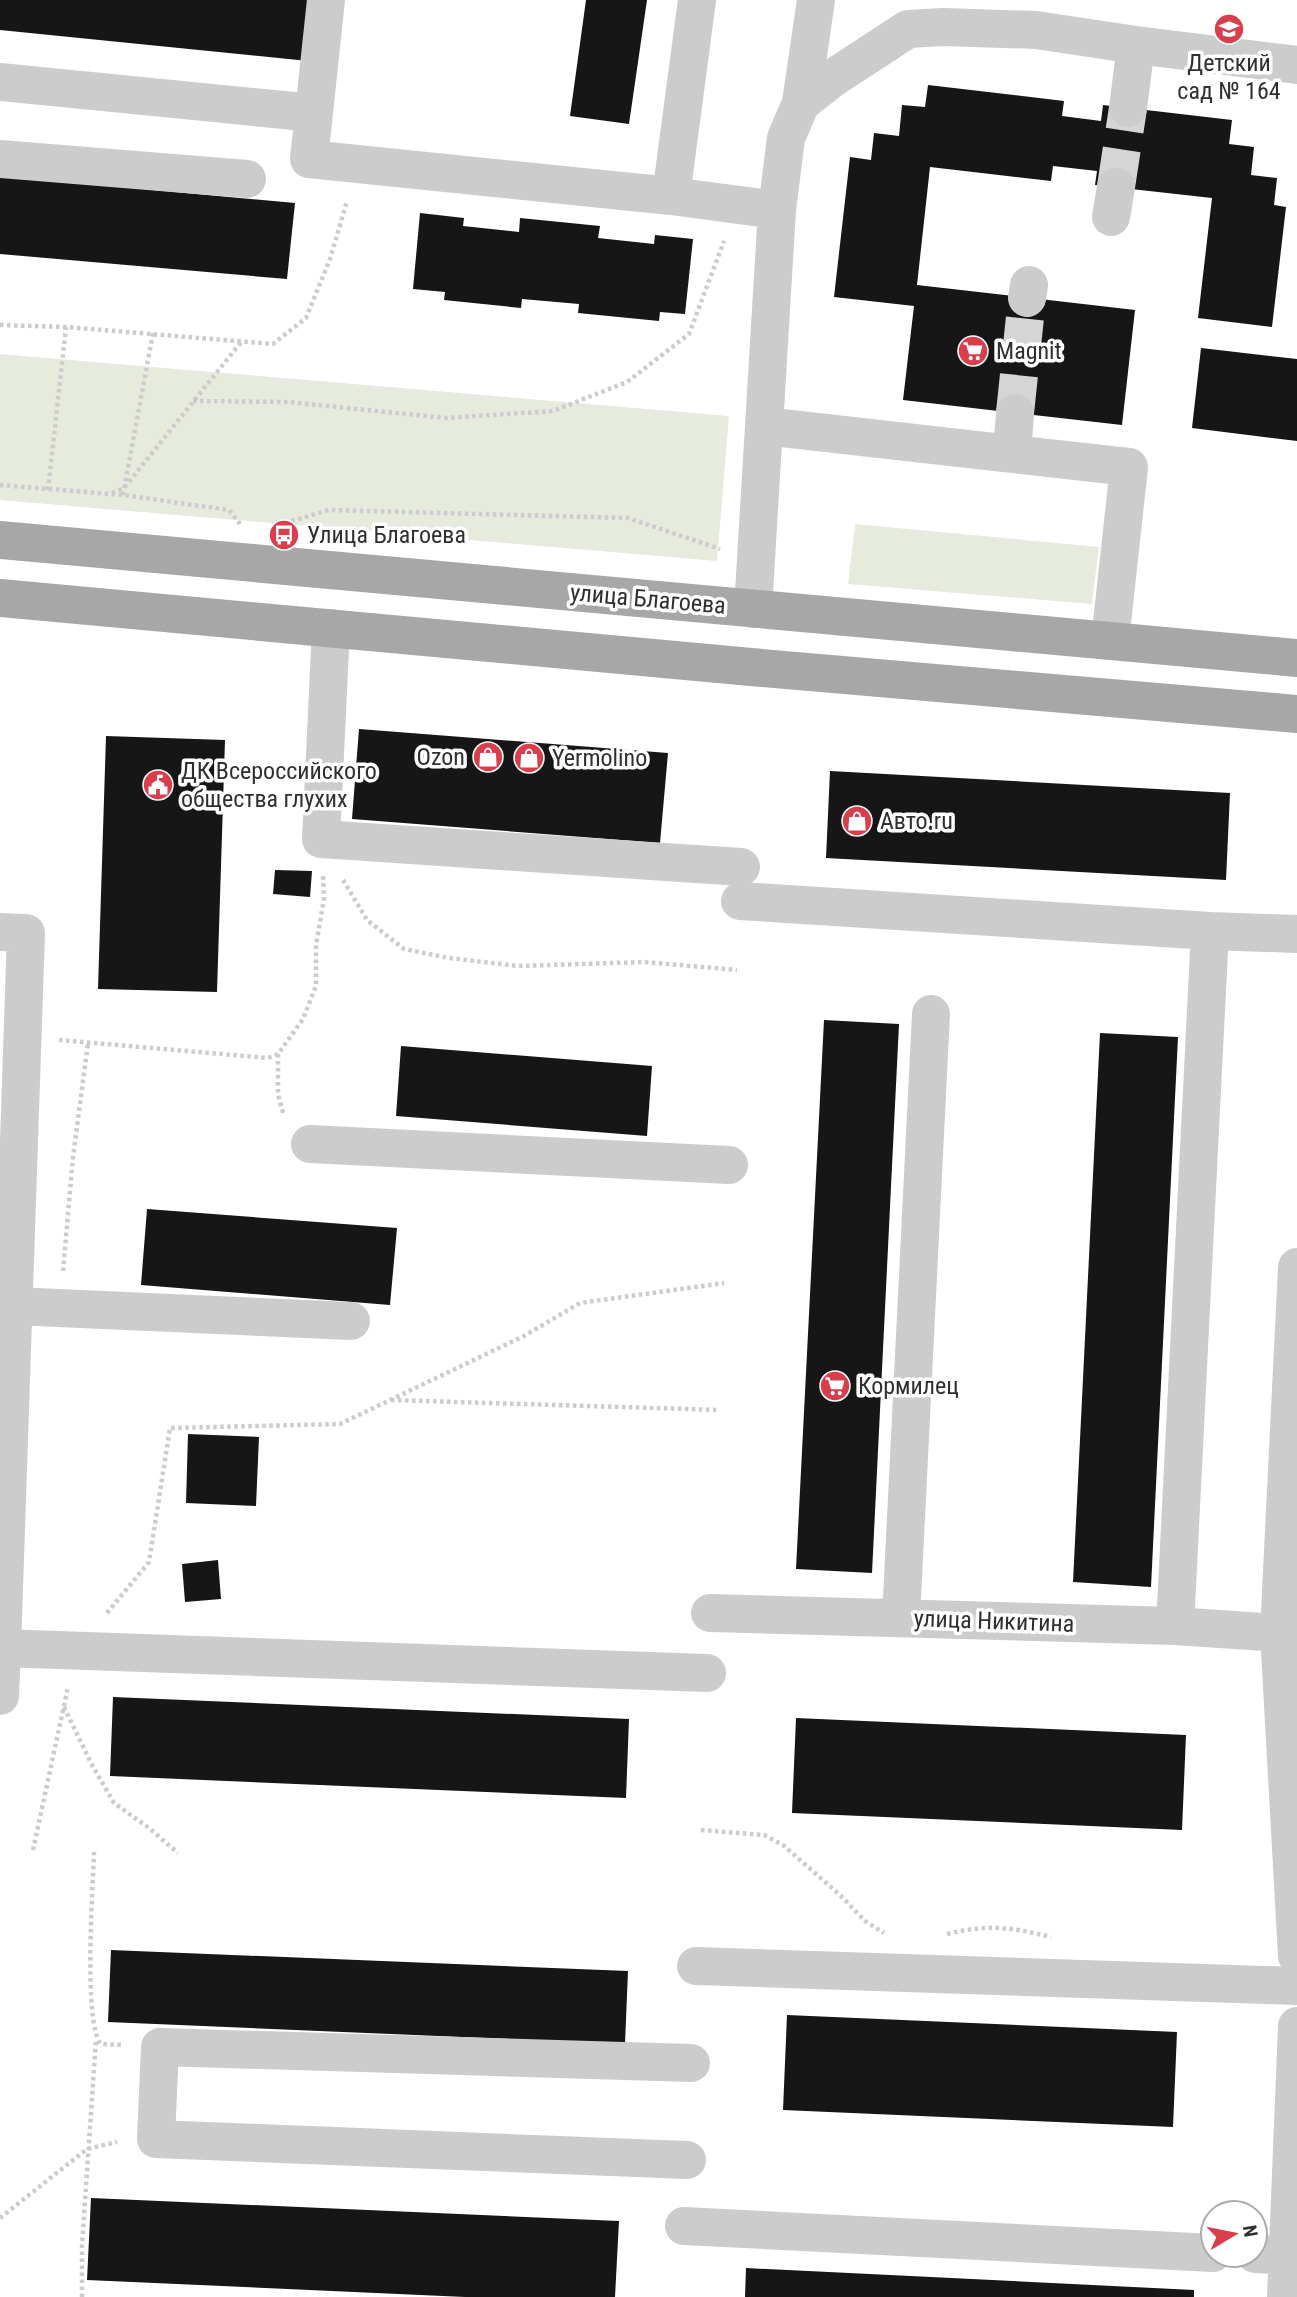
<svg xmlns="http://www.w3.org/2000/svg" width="1297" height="2297" font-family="'Roboto Condensed',sans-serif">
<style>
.green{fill:#e6ebde}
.building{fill:#161616}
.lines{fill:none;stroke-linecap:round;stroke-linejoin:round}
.minor-tunnel{stroke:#d5d5d5;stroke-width:38;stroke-dasharray:38 19;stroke-linecap:butt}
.path{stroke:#ccc;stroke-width:4.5;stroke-dasharray:3.5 3.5;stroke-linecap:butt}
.minor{stroke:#ccc;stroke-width:38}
.major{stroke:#a7a7a7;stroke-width:38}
.labels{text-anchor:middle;stroke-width:7;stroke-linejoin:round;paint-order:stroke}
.poi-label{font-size:24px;fill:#2f2f2f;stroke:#fff;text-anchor:start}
.street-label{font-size:24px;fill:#2f2f2f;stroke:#fff}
</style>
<rect width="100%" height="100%" fill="#fff"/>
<!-- green -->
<path class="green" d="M 0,354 L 729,416 L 717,561 L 0,500 Z
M 855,524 L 1099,547 L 1092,604 L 848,584 Z"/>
<!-- building -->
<path class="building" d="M 0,0 L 314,0 L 308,61 L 0,30 Z
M 586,0 L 647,0 L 629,124 L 570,116 Z
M 928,85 L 1064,101 L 1062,116 L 1101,121 L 1103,105 L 1232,120 L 1229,144 L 1254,147 L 1251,175 L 1277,178 L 1274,205 L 1286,207 L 1272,327 L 1198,318 L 1212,198 L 1095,185 L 1097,171 L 1053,166 L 1051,181 L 930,167 L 917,285 L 1135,310 L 1122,425 L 903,400 L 914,306 L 834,297 L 850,157 L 871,160 L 874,133 L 899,136 L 902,105 L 925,107 Z
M 0,176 L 295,203 L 287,279 L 0,254 Z
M 420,213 L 464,218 L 463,226 L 519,232 L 520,218 L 600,226 L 598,238 L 654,244 L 655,235 L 693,239 L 685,314 L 660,312 L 659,321 L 578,313 L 579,304 L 522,299 L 521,308 L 444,300 L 445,292 L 413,289 Z
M 1201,348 L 1297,359 L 1297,441 L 1192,428 Z
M 359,729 L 668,753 L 660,843 L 352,819 Z
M 106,736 L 225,740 L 217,992 L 98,989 Z
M 830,771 L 1230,793 L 1226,880 L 826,858 Z
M 275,870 L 312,871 L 310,897 L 273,894 Z
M 824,1020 L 899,1024 L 872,1573 L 796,1569 Z
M 1100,1033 L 1178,1037 L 1151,1587 L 1073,1582 Z
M 401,1046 L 652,1066 L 647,1136 L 396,1116 Z
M 147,1209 L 397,1228 L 390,1305 L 141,1285 Z
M 188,1434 L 259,1437 L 256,1506 L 186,1503 Z
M 218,1560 L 221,1599 L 185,1602 L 182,1564 Z
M 113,1697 L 629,1719 L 626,1798 L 110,1776 Z
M 796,1718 L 1186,1735 L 1182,1830 L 792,1813 Z
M 111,1950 L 628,1971 L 625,2044 L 108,2022 Z
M 787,2015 L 1177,2032 L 1173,2127 L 783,2110 Z
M 91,2198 L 619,2221 L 615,2297 L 465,2297 L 87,2280 Z
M 746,2268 L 1194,2290 L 1194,2297 L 745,2297 Z"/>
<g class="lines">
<!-- minor-tunnel -->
<path class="minor-tunnel" d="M 1116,187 L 1128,108
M 1015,413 L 1027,298"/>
<!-- path -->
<path class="path" d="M 0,325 L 66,327 L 273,344 L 306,318 L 330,259 L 347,201
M 193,401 L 288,402 L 446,418 L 553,411 L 627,382 L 689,334 L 724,241
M 0,485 L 123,495 L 229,510 L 240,524
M 48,490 L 66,327
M 112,493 L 124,488 L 242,341
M 123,495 L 153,333
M 278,525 L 329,510 L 628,518 L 720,549
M 343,880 L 367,920 L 404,949 L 449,958 L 518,966 L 644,962 L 737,970
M 59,1040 L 268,1058 L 278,1054 L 303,1019 L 316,986 L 316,945 L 324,899 L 323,875
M 278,1054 L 278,1095 L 284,1116
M 63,1271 L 73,1157 L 88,1043
M 391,1400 L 719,1410
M 107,1613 L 149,1562 L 170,1428 L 340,1424 L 524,1336 L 580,1303 L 724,1283
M 64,1707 L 91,1763 L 114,1803 L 149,1828 L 178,1853
M 701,1830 L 764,1835 L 783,1845 L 840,1895 L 865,1921 L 884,1933
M 33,1850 L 68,1687
M 94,1852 C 93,1886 83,2024 101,2044 L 124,2045
M 947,1934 C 989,1924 1010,1927 1051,1937
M 0,2218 L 87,2149 L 117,2142
M 82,2297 L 82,2246 L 96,2039"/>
<!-- minor -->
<path class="minor" d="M 326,0 L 309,159 L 671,196
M 697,0 L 671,196 L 777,210
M 0,82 L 314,113
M 801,103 L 816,0
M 1128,108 L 1136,45
M 0,159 L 247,179
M 1111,217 L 1116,187
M 1027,298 L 1029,285
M 764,426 L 1129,467 L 1110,641
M 1012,454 L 1015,413
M 753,609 L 777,210 L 786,138 L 801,103 L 833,78 L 908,29 L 943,27 L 1036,30 L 1136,45 L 1297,65
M 331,628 L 321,839 L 741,867
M 740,901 L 1210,931 L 1297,934
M 0,932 L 26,933 L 2,1648
M 310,1144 L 729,1165
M 1297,1267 L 1279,1633 L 1297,1956
M 13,1306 L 351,1321
M 710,1613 L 1175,1626 L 1279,1633
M 901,1618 L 931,1014
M 1175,1626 L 1210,931
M 0,1696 L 2,1648 L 707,1673
M 696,1966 L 1297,1986
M 687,2160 L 156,2139 L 160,2047 L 691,2063
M 684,2226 L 1213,2253
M 1255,2254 L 1288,2256
M 1286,2297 L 1297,2026"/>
<!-- major -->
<path class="major" d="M 0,540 L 1297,658
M 0,598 L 751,667 L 1297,714"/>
</g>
<!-- icons -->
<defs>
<g id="school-disc" transform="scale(1.575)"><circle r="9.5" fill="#d93e4d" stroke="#fff"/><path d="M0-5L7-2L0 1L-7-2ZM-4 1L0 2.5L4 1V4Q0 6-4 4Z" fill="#fff"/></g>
<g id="supermarket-disc" transform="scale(1.575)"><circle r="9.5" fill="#d93e4d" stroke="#fff"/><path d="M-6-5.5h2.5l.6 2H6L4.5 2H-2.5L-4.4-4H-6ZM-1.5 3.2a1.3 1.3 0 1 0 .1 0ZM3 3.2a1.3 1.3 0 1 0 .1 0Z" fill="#fff"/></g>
<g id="bus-disc" transform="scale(1.575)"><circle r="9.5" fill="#d93e4d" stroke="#fff"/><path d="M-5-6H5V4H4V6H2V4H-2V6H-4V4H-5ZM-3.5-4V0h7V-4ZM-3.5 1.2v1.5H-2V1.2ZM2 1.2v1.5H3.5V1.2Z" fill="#fff"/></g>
<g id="shop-disc" transform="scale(1.575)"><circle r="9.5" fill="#d93e4d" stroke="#fff"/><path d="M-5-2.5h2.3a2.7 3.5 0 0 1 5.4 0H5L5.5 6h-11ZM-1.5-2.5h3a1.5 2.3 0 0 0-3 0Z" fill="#fff"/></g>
<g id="civic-disc" transform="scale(1.575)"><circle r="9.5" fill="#d93e4d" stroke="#fff"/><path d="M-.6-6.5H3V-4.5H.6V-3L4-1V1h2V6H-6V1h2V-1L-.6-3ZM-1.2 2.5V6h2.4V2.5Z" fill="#fff"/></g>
</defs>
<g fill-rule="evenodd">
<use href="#school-disc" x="1229" y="29"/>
<use href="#supermarket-disc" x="973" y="351"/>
<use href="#bus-disc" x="284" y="535"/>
<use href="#shop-disc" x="488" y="757"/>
<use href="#shop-disc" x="529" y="758"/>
<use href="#civic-disc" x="158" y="785"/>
<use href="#shop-disc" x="857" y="821"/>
<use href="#supermarket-disc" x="835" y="1386"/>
</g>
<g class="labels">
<!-- poi labels -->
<g class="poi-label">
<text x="1229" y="71" text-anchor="middle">Детский<tspan x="1229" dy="28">сад № 164</tspan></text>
<text x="996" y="359">Magnit</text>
<text x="307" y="543">Улица Благоева</text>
<text x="465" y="765" text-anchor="end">Ozon</text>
<text x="552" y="766">Yermolino</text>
<text x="181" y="779">ДК Всероссийского<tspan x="181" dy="28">общества глухих</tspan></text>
<text x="880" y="829">Авто.ru</text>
<text x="858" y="1394">Кормилец</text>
</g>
<!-- street labels -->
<g class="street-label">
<text transform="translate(648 599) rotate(5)" y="8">улица Благоева</text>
<text transform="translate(994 1621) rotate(2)" y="8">улица Никитина</text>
</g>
</g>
<!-- north arrow -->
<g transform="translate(1234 2234) rotate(80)"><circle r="33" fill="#ffffff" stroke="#acacac" stroke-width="2"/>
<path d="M0-5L12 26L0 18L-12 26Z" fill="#d93e4d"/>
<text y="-10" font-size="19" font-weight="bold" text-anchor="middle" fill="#2f2f2f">N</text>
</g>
</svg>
